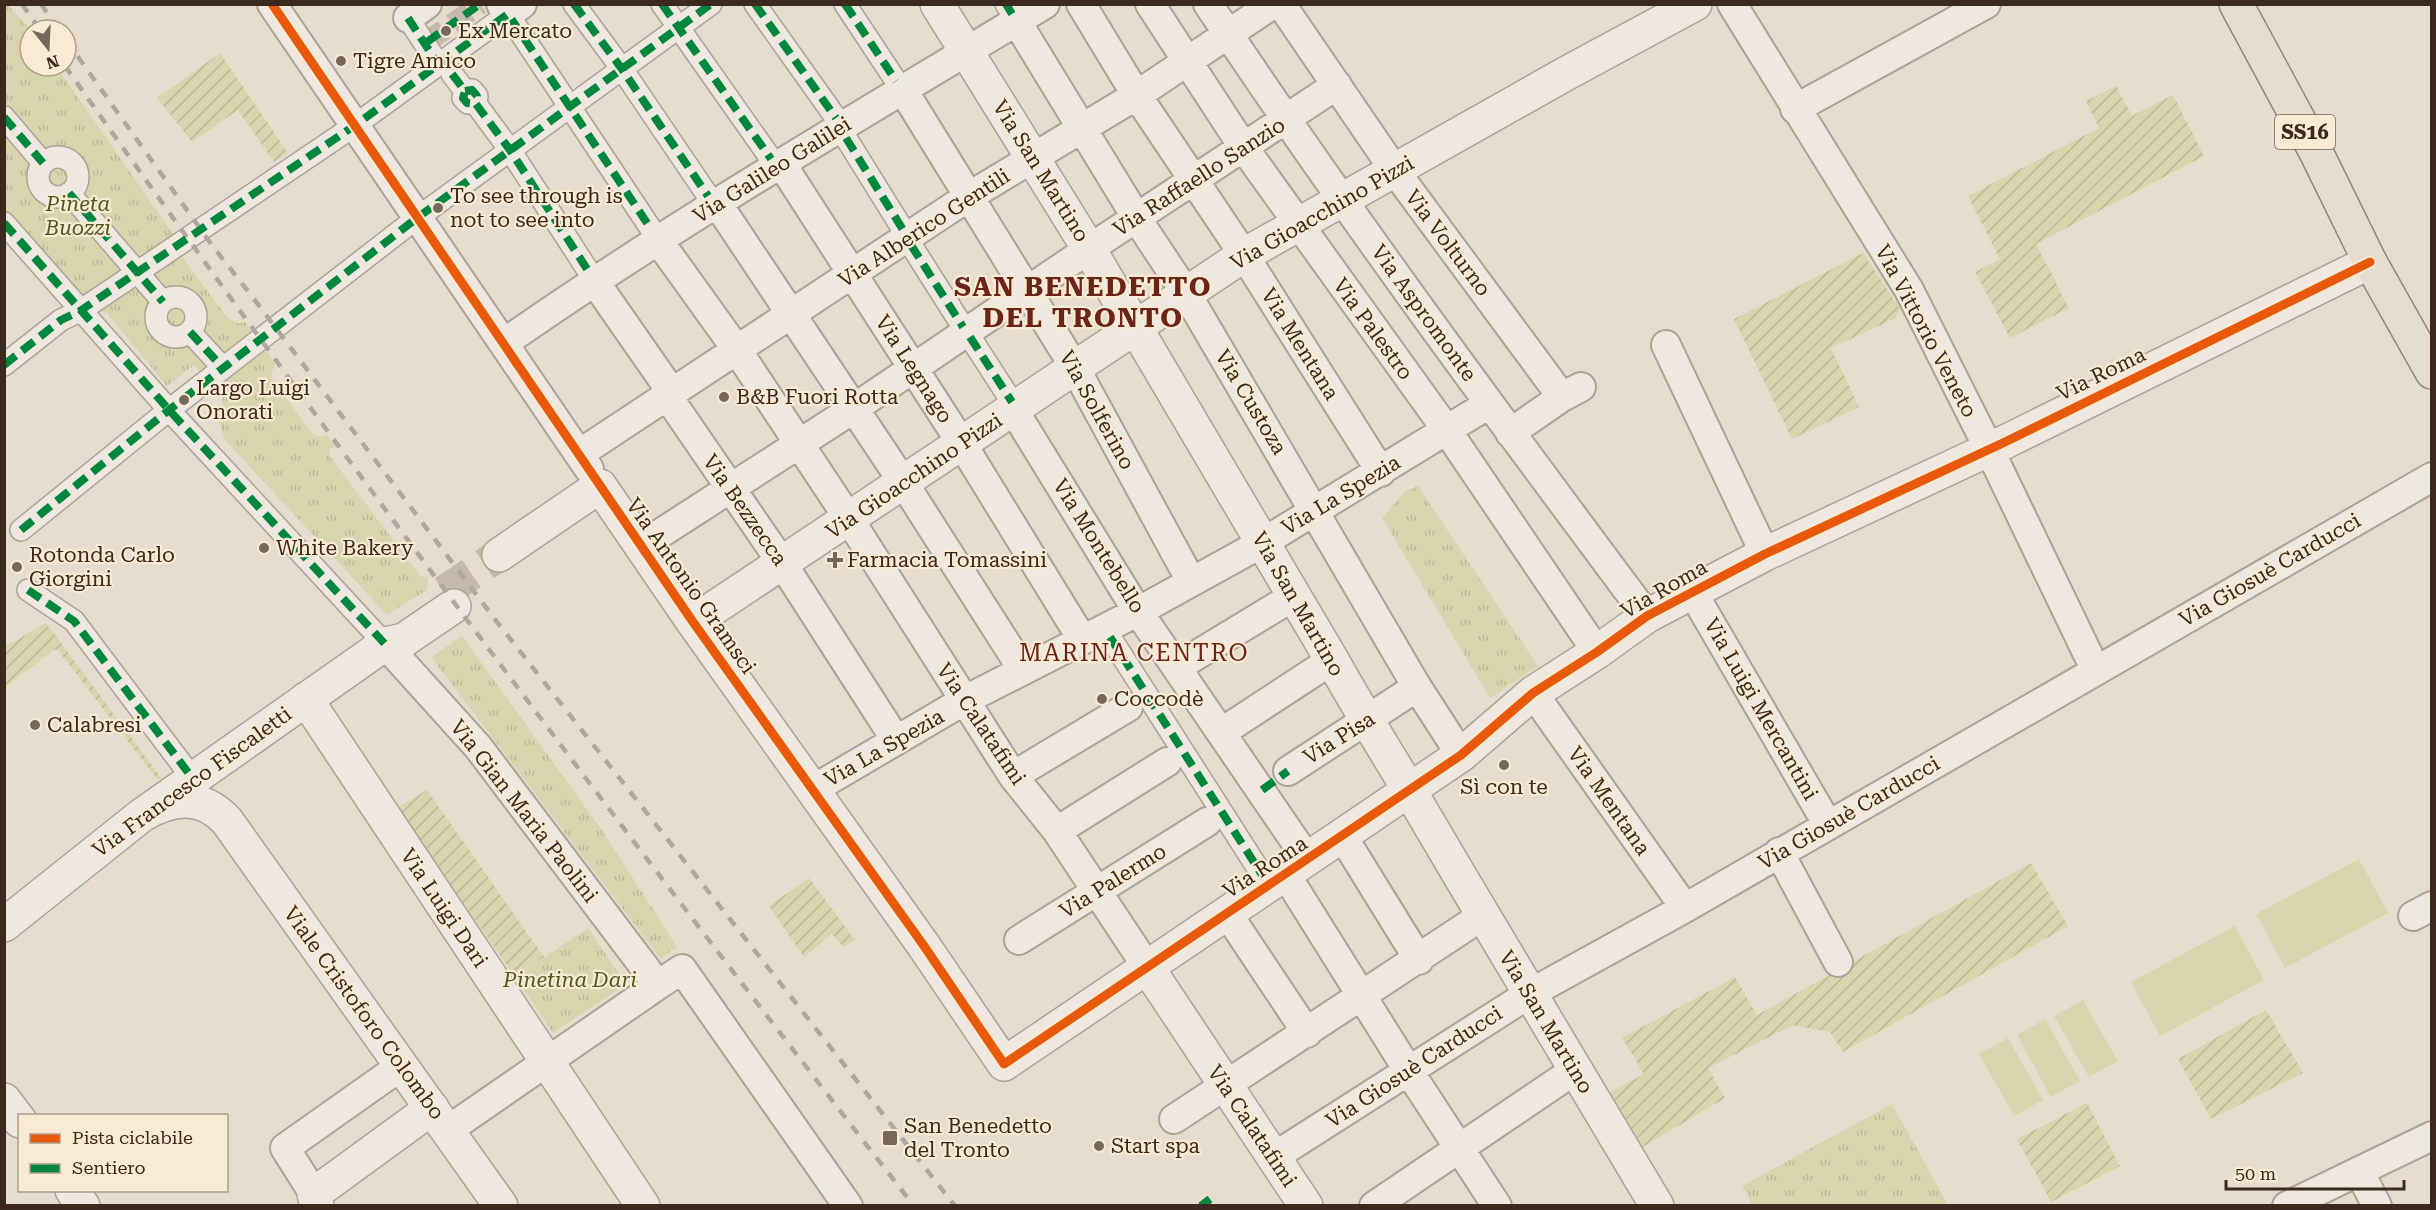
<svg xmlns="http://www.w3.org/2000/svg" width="2436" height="1210" font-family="'Roboto Serif',serif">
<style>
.park{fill:url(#park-tufts)}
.garden{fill:url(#garden-furrows)}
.pitch{fill:#d9d6af}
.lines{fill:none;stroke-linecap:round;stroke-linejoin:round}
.pedestrian-tunnel{stroke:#c4b9ab;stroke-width:21;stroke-dasharray:21 10;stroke-linecap:butt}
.tertiary-tunnel{stroke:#c4b9ab;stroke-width:33;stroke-dasharray:33 16;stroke-linecap:butt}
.pedestrian-casing{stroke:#aca296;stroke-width:24}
.minor-casing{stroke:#aca296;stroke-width:32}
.tertiary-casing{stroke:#aca296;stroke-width:36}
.primary-casing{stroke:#91887e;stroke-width:36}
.pedestrian{stroke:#eee8e0;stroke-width:21}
.minor{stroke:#eee8e0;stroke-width:28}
.tertiary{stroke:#eee8e0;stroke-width:33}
.primary{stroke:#e6ddd1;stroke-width:33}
.rail{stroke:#aea7a0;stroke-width:4.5;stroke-dasharray:10 10;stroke-linecap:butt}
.quiet{stroke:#00873e;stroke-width:8;stroke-dasharray:15 8;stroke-linecap:butt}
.cycleway-casing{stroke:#f8ead3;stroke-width:13}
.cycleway{stroke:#e8590c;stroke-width:9}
.poi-dot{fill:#78685b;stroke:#f8ead3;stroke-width:2}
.labels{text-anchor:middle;stroke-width:4.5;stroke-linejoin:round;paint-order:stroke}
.shield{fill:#f8ead3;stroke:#746354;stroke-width:1.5}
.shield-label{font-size:20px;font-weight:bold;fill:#3c291d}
.poi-label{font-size:21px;fill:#3c291d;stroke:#f8ead3;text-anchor:start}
.street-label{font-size:21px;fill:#3c291d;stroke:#f8ead3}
.park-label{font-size:21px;font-style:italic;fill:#515923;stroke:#f8ead3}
.quarter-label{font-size:24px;letter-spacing:1.5px;fill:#6b231a;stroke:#f8ead3}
.district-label{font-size:27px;font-weight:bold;letter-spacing:1.5px;fill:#6b231a;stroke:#f8ead3}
</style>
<defs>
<pattern id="park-tufts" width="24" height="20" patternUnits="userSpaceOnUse" patternTransform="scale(1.5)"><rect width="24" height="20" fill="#d9d6af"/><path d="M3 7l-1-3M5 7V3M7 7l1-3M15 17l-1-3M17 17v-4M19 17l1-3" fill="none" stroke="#bbb896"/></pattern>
<pattern id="garden-furrows" width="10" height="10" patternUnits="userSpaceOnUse" patternTransform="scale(1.5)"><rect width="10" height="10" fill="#d9d6af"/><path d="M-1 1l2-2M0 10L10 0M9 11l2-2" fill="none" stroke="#bbb896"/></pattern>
</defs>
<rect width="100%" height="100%" fill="#e6ddce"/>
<!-- park -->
<path class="park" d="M 4,5 L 8,5 L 31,30 L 30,66 L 56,66 L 176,238 L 184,251 L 183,258 L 226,316 C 233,321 237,325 245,322 L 258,341 L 276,363 L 271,374 L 273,381 L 314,435 L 321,437 L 327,435 L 335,446 L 330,449 L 329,455 L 421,577 L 428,577 L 427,590 L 387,615 L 225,440 L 218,418 L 223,405 L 222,396 L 194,365 L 167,386 L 107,313 L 59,299 L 5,235 Z
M 1418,486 L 1538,666 L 1490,698 L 1382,518 L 1403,493 Z
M 462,636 L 604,833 L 677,947 L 661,959 L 431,657 Z
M 588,928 L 626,984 L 553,1033 L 515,977 Z
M 1892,1104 L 1948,1205 L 1752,1205 L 1742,1186 Z"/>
<!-- garden -->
<path class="garden" d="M 220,53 L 288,153 L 274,162 L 238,110 L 192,142 L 157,98 Z
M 2116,86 L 2132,116 L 2173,95 L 2204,156 L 2036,244 L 2069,308 L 2010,338 L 1975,272 L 2000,259 L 1968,196 L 2099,128 L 2086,101 Z
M 1863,253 L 1900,309 L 1896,318 L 1831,348 L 1859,407 L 1792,439 L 1734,319 Z
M 46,623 L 162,779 L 157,779 L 58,650 L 54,650 L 5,687 L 5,647 Z
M 427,790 L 544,957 L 515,977 L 397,808 Z
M 2031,863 L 2068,926 L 1843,1052 L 1830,1032 L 1793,1025 L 1708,1068 L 1725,1098 L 1643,1147 L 1610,1092 L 1644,1074 L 1622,1038 L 1735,977 L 1757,1015 Z
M 809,878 L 855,940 L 843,947 L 832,934 L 804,957 L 769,906 Z
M 2266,1010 L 2303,1073 L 2211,1119 L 2178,1059 Z
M 2087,1103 L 2120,1166 L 2051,1202 L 2017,1139 Z"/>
<!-- pitch -->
<path class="pitch" d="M 2359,859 L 2388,913 L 2285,968 L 2256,914 Z
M 2235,926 L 2264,980 L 2160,1036 L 2131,982 Z
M 2083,1000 L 2118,1061 L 2089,1077 L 2054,1016 Z
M 2045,1019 L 2080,1081 L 2051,1097 L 2017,1035 Z
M 2008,1038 L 2043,1100 L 2014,1116 L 1979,1054 Z"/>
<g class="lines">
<!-- pedestrian-tunnel -->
<path class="pedestrian-tunnel" d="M 427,42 L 480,4"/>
<!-- tertiary-tunnel -->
<path class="tertiary-tunnel" d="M 444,592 L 499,555"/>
<!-- pedestrian casing -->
<g class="pedestrian-casing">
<path id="pedestrian" d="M 574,4 L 622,69 L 708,196
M 662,4 L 771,159
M 755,4 L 836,118
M 845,4 L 896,81
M 1006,4 L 1012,14
M 408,18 L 438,64
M 452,74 L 465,91 L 463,98 L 468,103
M 465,91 L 472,90 L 477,96 L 476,104 L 510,150 L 587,269
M 4,117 L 43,163
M 846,138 L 905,233
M38 177a20 20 0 1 1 40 0a20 20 0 1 1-40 0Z
M 69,193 L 163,302
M 4,223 L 169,410 L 385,644
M 911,245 L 963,327
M156 317a20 20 0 1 1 40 0a20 20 0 1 1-40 0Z
M 190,332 L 223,368
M 970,337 L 1012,402
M 4,365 L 61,320 L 80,311 L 354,126 L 508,14 L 651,229
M 21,530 L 169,410 L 417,218 L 711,4
M 28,590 L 74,621 L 193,779
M 1110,637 L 1264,878"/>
</g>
<!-- minor casing -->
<g class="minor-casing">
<path id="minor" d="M 272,4 L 589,469
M 501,4 L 508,14 L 522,4
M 1081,4 L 1132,88 L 1244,255 L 1381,472
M 1150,4 L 1244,148 L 1446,429 L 1597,652
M 1208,4 C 1347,213 1497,415 1647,616
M 1281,4 L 1395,171 L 1562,397
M 1732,4 L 1909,290 L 1989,449 L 2096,671
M 408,18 L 427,4
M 1017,22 L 1141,225 L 1186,293 L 1417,687 L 1461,755
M 903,90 L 1075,368 L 1191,581
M 1795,109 L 1986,4
M 781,163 L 962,444 L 1082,639
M 717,203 L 903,482 L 1023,670
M 658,240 L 737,350 L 849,519 L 1013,776 L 1057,831 L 1147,967
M 595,282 L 666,384 L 668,397 L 782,563 L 896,740
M 504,343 C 679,221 863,114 1045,4
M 1666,345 L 1765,554
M 1013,409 L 1133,604 L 1308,860
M 1510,433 L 1562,397 L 1581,387
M 579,454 L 968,197 L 1137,95 L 1273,4
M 641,546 L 853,409 L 1089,249 L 1337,85
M 1693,593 L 1828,825
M 385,644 L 478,747 L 658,985 L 682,969 L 848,1206
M 1177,667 L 1294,596
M 1533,693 L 1685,908
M 1222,732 L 1332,660
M 1288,771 L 1417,687
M 1013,776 L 1128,707
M 812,790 L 965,700 L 1139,611 L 1262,543 L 1489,404
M 1057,831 L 1167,762
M 1343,837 L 1419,960
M 1779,852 L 1838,962
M 1286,875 L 1408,1070 L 1497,1206
M 1227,913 L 1307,1033
M 2413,916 L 2432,906
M 1019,940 L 1207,822
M 1174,1119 L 1482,916
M 448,1130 L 658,985
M 1272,1158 L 1529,994 L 1685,908 L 2432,477
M 2359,1171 L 2377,1206
M 314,1194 L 285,1148 L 401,1066
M 1374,1206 L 1575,1070
M 2287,1206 L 2432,1136"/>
</g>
<!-- tertiary casing -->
<g class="tertiary-casing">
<path id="tertiary" d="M 937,4 L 1089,249 L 1332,660 C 1357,705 1384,748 1411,793 C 1492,931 1574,1068 1657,1206
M 499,555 L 600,486 L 693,622 L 924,946 L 1004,1064 L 1461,755 L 1533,693 L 1597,652 L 1647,616 L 1765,554 L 2005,442 L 2370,262
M 693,622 L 1244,255 L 1567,73 L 1695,4
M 306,699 L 643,1206
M 142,815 C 173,797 202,794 227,821 L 501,1206
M 4,925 L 142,815 L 385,644 L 404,640 L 454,606
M 1147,967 L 1306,1206
M 4,1100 L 20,1121
M 72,1190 L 83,1206
M 317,1206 L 314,1194 L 432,1108"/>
</g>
<!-- primary casing -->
<g class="primary-casing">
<path id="primary" d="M 2236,4 L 2317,154 L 2370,262 L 2432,372"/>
</g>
<!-- pedestrian -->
<use href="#pedestrian" class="pedestrian"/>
<!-- minor -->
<use href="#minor" class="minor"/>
<!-- tertiary -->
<use href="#tertiary" class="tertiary"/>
<!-- primary -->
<use href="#primary" class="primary"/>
<!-- rail -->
<path class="rail" d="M 22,4 L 40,30
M 41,4 L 59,30
M 66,40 L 214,248 L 251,295 L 497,622 L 955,1206
M 65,66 C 338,453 623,832 914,1206"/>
<!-- quiet -->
<path class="quiet" d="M 574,4 L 622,69 L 708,196
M 662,4 L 771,159
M 755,4 L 836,118
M 845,4 L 896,81
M 1006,4 L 1012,14
M 408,18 L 438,64
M 427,42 L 480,4
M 452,74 L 465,91 L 463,98 L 467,103 L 476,104
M 465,91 L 472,90 L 477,96 L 476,104 L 510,150 L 587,269
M 4,117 L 43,163
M 846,138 L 905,233
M 69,193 L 163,302
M 4,223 L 169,410 L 385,644
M 911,245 L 963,327
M 190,332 L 223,368
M 970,337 L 1012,402
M 4,365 L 61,320 L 80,311 L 354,126 L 508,14 L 651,229
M 21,530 L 169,410 L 417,218 L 711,4
M 28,590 L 74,621 L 193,779
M 1110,637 L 1264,878
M 1262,790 L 1288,771
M 1201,1206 L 1210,1199"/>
<!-- cycleway casing -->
<g class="cycleway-casing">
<path id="cycleway" d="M 272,4 L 693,622 L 924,946 L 1004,1064 L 1461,755 L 1533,693 L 1597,652 L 1647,616 L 1765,554 L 2005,442 L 2370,262"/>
</g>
<!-- cycleway -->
<use href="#cycleway" class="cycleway"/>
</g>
<!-- markers -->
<g class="poi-dot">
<circle cx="446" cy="31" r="6"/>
<circle cx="341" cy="61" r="6"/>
<circle cx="438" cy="208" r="6"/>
<circle cx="724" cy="397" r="6"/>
<circle cx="184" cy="400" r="6"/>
<circle cx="264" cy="548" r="6"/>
<path d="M832 551h6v6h6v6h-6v6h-6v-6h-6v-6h6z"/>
<circle cx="17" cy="567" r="6"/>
<circle cx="1102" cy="699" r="6"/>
<circle cx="35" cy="725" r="6"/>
<circle cx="1504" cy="765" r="6"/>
<rect x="882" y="1130" width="16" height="16" rx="3"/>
<circle cx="1099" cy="1146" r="6"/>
</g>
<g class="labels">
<!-- shield labels -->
<rect class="shield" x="2275" y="115" width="60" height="34" rx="4.5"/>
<g class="shield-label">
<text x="2305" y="139">SS16</text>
</g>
<!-- poi labels -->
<g class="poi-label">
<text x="458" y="38">Ex Mercato</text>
<text x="353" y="68">Tigre Amico</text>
<text x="450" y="203">To see through is<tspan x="450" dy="24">not to see into</tspan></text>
<text x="196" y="395">Largo Luigi<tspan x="196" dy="24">Onorati</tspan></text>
<text x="736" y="404">B&amp;B Fuori Rotta</text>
<text x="276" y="555">White Bakery</text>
<text x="29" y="562">Rotonda Carlo<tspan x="29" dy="24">Giorgini</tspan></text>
<text x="847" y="567">Farmacia Tomassini</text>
<text x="1114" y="706">Coccodè</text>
<text x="47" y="732">Calabresi</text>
<text x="1504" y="794" text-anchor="middle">Sì con te</text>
<text x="904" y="1133">San Benedetto<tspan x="904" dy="24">del Tronto</tspan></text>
<text x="1111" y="1153">Start spa</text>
</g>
<!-- street labels -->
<g class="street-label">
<text transform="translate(772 170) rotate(-32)" y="7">Via Galileo Galilei</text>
<text transform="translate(1041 171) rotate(58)" y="7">Via San Martino</text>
<text transform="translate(1199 177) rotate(-33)" y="7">Via Raffaello Sanzio</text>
<text transform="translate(1322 213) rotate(-30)" y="7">Via Gioacchino Pizzi</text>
<text transform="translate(924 228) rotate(-33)" y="7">Via Alberico Gentili</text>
<text transform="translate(1448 243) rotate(53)" y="7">Via Volturno</text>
<text transform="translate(1424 313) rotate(54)" y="7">Via Aspromonte</text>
<text transform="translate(1373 329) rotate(54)" y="7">Via Palestro</text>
<text transform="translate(1926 331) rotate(62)" y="7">Via Vittorio Veneto</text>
<text transform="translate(1300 344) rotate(58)" y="7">Via Mentana</text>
<text transform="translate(914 369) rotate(57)" y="7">Via Legnago</text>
<text transform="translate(2101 374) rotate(-26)" y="7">Via Roma</text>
<text transform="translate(1251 402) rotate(59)" y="7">Via Custoza</text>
<text transform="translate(1097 410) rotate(61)" y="7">Via Solferino</text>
<text transform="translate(914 476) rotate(-34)" y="7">Via Gioacchino Pizzi</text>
<text transform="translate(1341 495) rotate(-31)" y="7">Via La Spezia</text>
<text transform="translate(745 510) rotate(55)" y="7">Via Bezzecca</text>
<text transform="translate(1099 546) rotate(58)" y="7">Via Montebello</text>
<text transform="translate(2270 570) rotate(-30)" y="7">Via Giosuè Carducci</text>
<text transform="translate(691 586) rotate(55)" y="7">Via Antonio Gramsci</text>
<text transform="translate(1664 589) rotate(-30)" y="7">Via Roma</text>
<text transform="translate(1298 604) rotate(60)" y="7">Via San Martino</text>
<text transform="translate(1761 709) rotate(60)" y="7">Via Luigi Mercantini</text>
<text transform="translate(981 724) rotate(56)" y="7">Via Calatafimi</text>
<text transform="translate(1339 738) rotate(-32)" y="7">Via Pisa</text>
<text transform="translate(884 748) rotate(-30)" y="7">Via La Spezia</text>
<text transform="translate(192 782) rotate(-36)" y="7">Via Francesco Fiscaletti</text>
<text transform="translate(1609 801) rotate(55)" y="7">Via Mentana</text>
<text transform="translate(524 811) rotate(52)" y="7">Via Gian Maria Paolini</text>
<text transform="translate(1849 813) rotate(-30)" y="7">Via Giosuè Carducci</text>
<text transform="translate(1265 867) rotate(-33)" y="7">Via Roma</text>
<text transform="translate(1113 881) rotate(-32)" y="7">Via Palermo</text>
<text transform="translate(444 908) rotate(56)" y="7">Via Luigi Dari</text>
<text transform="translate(364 1013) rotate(54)" y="7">Viale Cristoforo Colombo</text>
<text transform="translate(1546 1022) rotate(59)" y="7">Via San Martino</text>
<text transform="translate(1414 1067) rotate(-33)" y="7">Via Giosuè Carducci</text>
<text transform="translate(1252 1126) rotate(56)" y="7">Via Calatafimi</text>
</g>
<!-- park labels -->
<g class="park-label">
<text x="78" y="211">Pineta<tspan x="78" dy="24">Buozzi</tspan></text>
<text x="570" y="987">Pinetina Dari</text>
</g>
<!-- quarter labels -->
<g class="quarter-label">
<text x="1134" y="661">MARINA CENTRO</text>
</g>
<!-- district labels -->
<g class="district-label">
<text x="1083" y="296">SAN BENEDETTO<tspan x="1083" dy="31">DEL TRONTO</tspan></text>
</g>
</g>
<!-- border -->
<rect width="2436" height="1210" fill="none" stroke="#3c291d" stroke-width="12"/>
<!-- legend -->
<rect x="18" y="1114" width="210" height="78" fill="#f8ead3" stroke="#ad9d8a" stroke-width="1.5"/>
<rect x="30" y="1134" width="30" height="9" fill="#e8590c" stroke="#ad9d8a" stroke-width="1.5"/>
<text x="72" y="1144" font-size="18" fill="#3c291d">Pista ciclabile</text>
<rect x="30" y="1164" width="30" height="9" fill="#00873e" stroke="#ad9d8a" stroke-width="1.5"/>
<text x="72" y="1174" font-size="18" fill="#3c291d">Sentiero</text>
<!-- north arrow -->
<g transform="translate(48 48) rotate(162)"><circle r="28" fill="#f8ead3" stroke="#ad9d8a" stroke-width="1.5"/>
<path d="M0-4.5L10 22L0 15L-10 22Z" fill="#78685b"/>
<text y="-9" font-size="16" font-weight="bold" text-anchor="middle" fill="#3c291d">N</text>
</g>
<!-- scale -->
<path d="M2226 1180v9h178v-9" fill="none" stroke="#3c291d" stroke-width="3"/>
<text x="2235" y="1180" font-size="18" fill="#3c291d" stroke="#f8ead3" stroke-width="4.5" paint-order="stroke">50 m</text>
</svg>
